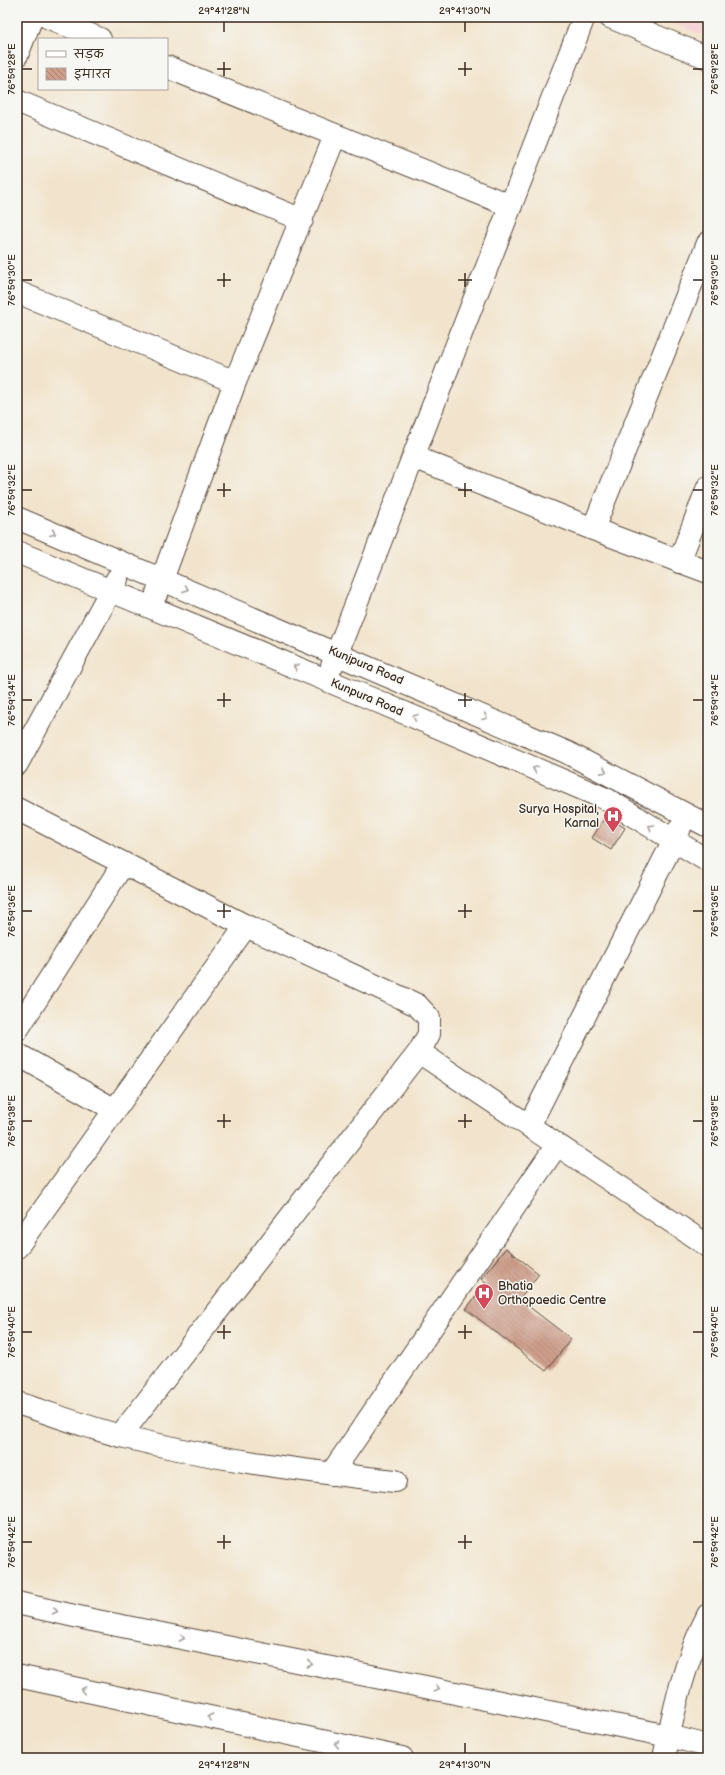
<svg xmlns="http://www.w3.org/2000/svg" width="725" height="1775" font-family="'Balsamiq Sans','Playpen Sans Deva',sans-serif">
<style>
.built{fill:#f7cfd3}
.building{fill:url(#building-back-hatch)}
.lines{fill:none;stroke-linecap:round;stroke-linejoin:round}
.minor-casing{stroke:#564638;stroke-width:24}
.minor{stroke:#fff;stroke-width:22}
.oneway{stroke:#a79f9a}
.ticks{fill:none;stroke:#3b2a1e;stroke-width:1.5}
.labels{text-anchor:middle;stroke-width:3;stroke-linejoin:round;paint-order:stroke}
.street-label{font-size:12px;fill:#3b2a1e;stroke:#f6f6f2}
.poi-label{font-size:12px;fill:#3b2a1e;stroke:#f6f6f2;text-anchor:end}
.neatline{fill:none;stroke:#3b2a1e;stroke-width:1.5}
.ticks-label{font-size:10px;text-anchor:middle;fill:#3b2a1e}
</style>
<defs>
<pattern id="building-back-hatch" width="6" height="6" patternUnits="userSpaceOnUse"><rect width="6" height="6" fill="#cd9e8b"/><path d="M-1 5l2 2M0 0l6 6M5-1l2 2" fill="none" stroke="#a88171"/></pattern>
</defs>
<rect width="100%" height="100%" fill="#f6f6f2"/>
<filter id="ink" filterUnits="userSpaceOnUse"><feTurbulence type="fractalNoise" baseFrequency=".025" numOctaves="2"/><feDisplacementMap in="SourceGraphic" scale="8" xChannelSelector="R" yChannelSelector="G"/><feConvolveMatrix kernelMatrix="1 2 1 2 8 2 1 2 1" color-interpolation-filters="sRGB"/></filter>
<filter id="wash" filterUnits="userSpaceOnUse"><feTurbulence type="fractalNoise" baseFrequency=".012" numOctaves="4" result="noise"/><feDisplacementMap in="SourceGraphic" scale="16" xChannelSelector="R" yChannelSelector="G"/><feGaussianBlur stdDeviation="0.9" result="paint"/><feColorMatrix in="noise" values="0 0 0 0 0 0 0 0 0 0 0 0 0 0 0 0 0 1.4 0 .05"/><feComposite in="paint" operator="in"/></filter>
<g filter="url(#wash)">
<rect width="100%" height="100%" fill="#f2e4cc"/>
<!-- built -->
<path class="built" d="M 660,17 L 708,17 L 708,38 Z"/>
<g id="blocks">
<!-- building -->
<path class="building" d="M 606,816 L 625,828 L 611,850 L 592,838 Z
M 506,1248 L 539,1274 L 519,1299 L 571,1339 L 546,1371 L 466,1309 L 486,1283 L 481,1279 Z
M 196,1754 L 211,1757 L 211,1758 L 195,1758 Z"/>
</g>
</g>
<g filter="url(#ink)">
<use href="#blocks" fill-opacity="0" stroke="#564638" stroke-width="1"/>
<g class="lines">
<!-- minor casing -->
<g class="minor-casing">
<path id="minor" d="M 47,17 L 100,39
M 610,17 L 708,58
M 17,55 L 32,17
M 167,67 L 511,206
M 17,101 L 302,220
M 17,292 L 235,382
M 414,457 L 593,529 L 708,572
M 17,518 L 566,752 L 708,826
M 593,529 L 708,243
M 17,552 L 372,699 L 606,799 L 708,861
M 679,562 L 708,487
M 157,593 L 235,382 L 335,136
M 332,666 L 584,17
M 17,764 L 117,579
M 17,809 L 246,926 L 417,1005 L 429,1018 L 429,1034 L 419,1052 L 120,1436
M 17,1030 L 123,864
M 419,1052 L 708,1246
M 17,1054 L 115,1110
M 529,1126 L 680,828
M 17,1247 L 246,926
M 17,1403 C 52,1414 86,1427 121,1436 C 211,1459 303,1471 395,1481
M 331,1474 L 557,1145
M 17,1603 L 92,1620 L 669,1736 L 708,1746
M 17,1676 L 402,1758
M 664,1758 C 674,1709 685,1659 708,1615"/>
</g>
<!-- minor -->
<use href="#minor" class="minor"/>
</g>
<!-- one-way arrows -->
<defs><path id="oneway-chevron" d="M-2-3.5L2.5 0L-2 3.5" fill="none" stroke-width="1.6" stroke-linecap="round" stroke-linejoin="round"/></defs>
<g class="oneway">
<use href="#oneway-chevron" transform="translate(53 533) rotate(23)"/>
<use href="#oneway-chevron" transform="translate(186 589) rotate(23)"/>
<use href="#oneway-chevron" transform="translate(296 667) rotate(-158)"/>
<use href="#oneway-chevron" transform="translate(415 717) rotate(-157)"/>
<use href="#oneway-chevron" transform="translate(485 717) rotate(23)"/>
<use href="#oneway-chevron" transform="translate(535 769) rotate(-157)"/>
<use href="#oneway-chevron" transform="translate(604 771) rotate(28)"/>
<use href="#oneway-chevron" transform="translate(651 827) rotate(-149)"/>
<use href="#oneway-chevron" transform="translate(55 1611) rotate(13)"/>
<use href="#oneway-chevron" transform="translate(182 1638) rotate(11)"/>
<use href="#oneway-chevron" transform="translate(310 1664) rotate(11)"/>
<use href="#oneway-chevron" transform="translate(437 1689) rotate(11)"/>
<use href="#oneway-chevron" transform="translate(83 1690) rotate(-168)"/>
<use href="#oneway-chevron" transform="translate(210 1717) rotate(-168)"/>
<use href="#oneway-chevron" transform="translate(337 1744) rotate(-168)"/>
</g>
</g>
<!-- ticks -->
<path class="ticks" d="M 224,22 L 224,32M 465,22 L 465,32M 224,62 L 224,76M 465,62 L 465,76M 22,69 L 32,69M 217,69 L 231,69M 458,69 L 472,69M 693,69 L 703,69M 224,273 L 224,287M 465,273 L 465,287M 22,280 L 32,280M 217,280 L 231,280M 458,280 L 472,280M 693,280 L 703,280M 224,483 L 224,497M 465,483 L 465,497M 22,490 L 32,490M 217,490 L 231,490M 458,490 L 472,490M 693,490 L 703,490M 224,693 L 224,707M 465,693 L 465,707M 22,700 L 32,700M 217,700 L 231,700M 458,700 L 472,700M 693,700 L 703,700M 224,904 L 224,918M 465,904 L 465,918M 22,911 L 32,911M 217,911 L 231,911M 458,911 L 472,911M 693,911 L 703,911M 224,1114 L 224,1128M 465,1114 L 465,1128M 22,1121 L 32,1121M 217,1121 L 231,1121M 458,1121 L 472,1121M 693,1121 L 703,1121M 224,1325 L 224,1339M 465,1325 L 465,1339M 22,1332 L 32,1332M 217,1332 L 231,1332M 458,1332 L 472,1332M 693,1332 L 703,1332M 224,1535 L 224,1549M 465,1535 L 465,1549M 22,1542 L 32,1542M 217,1542 L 231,1542M 458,1542 L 472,1542M 693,1542 L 703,1542M 224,1743 L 224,1753M 465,1743 L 465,1753"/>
<!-- icons -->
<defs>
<g id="hospital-pin" transform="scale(1)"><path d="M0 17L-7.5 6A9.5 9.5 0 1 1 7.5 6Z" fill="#d1495b" stroke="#f6f6f2"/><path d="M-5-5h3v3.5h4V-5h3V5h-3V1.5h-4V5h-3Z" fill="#fff"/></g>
</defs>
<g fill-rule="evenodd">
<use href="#hospital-pin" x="613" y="816"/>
<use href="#hospital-pin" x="484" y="1293"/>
</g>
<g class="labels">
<!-- street labels -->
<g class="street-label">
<text transform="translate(366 665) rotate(23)" y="4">Kunjpura Road</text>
<text transform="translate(367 697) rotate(23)" y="4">Kunpura Road</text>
</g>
<!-- poi labels -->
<g class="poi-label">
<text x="599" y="813">Surya Hospital,<tspan x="599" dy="14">Karnal</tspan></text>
<text x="498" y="1290" text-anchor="start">Bhatia<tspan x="498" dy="14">Orthopaedic Centre</tspan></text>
</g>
</g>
<!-- margin -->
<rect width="725" height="1775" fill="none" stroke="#f6f6f2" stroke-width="44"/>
<!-- legend -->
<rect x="38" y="38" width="130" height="52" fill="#f6f6f2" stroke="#aba49d"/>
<rect x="46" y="51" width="20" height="6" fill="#ffffff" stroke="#aba49d"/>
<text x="74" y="58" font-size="12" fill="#3b2a1e">सड़क</text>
<rect x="46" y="68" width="20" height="12" fill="url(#building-back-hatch)" stroke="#aba49d"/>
<text x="74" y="78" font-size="12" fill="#3b2a1e">इमारत</text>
<rect x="22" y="22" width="681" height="1731" class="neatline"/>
<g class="ticks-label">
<text x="224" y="14">29°41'28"N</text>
<text x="465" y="14">29°41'30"N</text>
<text transform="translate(714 69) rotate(-90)" y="4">76°59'28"E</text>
<text transform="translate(11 69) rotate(-90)" y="4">76°59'28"E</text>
<text transform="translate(714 280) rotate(-90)" y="4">76°59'30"E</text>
<text transform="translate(11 280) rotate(-90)" y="4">76°59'30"E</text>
<text transform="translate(11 490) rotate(-90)" y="4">76°59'32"E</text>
<text transform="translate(714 490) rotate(-90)" y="4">76°59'32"E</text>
<text transform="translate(714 700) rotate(-90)" y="4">76°59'34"E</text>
<text transform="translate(11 700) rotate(-90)" y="4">76°59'34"E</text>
<text transform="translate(714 911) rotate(-90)" y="4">76°59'36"E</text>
<text transform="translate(11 911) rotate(-90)" y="4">76°59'36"E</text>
<text transform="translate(714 1121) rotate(-90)" y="4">76°59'38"E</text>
<text transform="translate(11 1121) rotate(-90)" y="4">76°59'38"E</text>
<text transform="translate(714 1332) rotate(-90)" y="4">76°59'40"E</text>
<text transform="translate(11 1332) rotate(-90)" y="4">76°59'40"E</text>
<text transform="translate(11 1542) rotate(-90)" y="4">76°59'42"E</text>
<text transform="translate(714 1542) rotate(-90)" y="4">76°59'42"E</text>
<text x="224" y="1768">29°41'28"N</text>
<text x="465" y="1768">29°41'30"N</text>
</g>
</svg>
